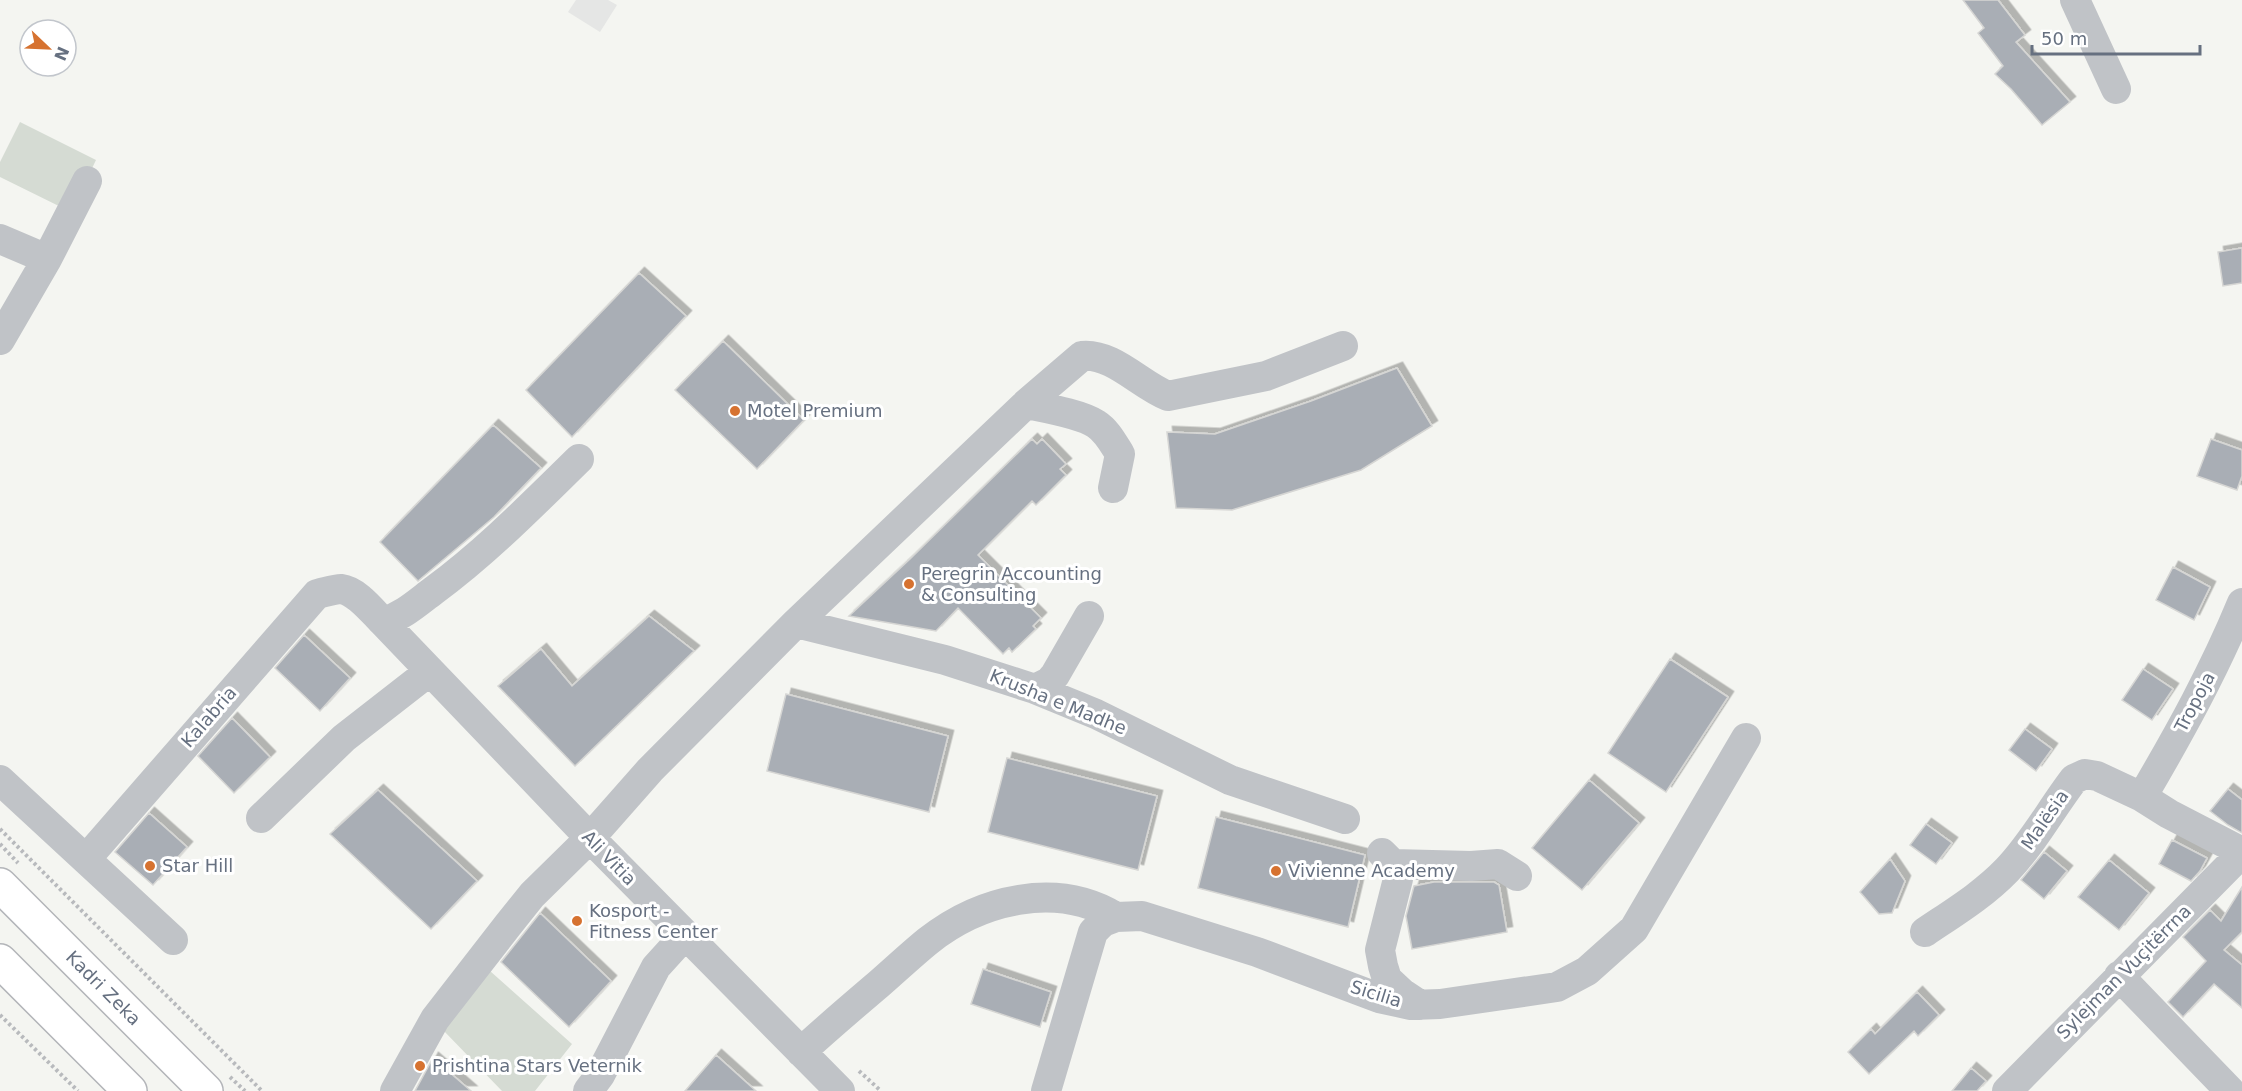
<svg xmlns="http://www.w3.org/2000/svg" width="2242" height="1091" font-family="'DejaVu Sans',sans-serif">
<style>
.built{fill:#e5e6e5}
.green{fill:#d5dbd3}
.building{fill:#a9aeb5;stroke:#d6d6d4;stroke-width:1.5;filter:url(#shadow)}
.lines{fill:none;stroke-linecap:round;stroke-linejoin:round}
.highway-casing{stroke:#b3b5b9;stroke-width:36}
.path{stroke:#b8babd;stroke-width:4;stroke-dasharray:3 3;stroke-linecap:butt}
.minor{stroke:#c0c3c7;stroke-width:30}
.highway{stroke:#fff;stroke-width:33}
.poi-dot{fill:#d67230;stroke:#fff;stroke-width:2}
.labels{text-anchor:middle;stroke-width:6;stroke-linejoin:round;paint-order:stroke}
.poi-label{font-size:18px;fill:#667080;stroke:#fff;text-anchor:start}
.street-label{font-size:18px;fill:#667080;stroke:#fff}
</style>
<defs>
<filter id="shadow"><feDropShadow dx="5.5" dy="-5.5" stdDeviation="0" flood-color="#0004"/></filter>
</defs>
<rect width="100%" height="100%" fill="#f4f5f1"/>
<!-- built -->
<path class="built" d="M 576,0 L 608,0 L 617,5 L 600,32 L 568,12 Z"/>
<!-- green -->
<path class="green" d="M 20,122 L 96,160 L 71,212 L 0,177 L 0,162 Z
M 481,963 L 572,1044 L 535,1091 L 502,1091 L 443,1030 Z"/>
<!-- building -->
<path class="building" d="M 1963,0 L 1998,0 L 2025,35 L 2016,42 L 2070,102 L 2042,125 L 2011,89 L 1995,74 L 2003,66 L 1978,33 L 1984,28 Z
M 2242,248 L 2242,283 L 2223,286 L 2218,252 Z
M 639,273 L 686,316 L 572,437 L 526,390 Z
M 723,341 L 804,420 L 757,469 L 675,390 Z
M 1397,368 L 1432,426 L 1361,470 L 1232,510 L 1176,508 L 1167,432 L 1215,434 L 1311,401 Z
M 493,425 L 541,468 L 494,517 L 418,581 L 380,542 Z
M 1032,439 L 1037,444 L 1042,439 L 1066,464 L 1060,469 L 1066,475 L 1036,505 L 1032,501 L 978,555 L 1041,618 L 1033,626 L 1036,629 L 1012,652 L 1009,648 L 1003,654 L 958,608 L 936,631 L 849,616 L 910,559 Z
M 2211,439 L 2242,450 L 2242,476 L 2237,490 L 2197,476 Z
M 2173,567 L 2210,587 L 2194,620 L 2156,600 Z
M 649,616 L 694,651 L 575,766 L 498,686 L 541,649 L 572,686 Z
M 304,635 L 350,678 L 320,711 L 275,668 Z
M 1670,659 L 1728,697 L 1666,792 L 1608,753 Z
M 2143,669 L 2173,689 L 2152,720 L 2122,700 Z
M 786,694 L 948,736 L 929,812 L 767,771 Z
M 232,718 L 270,757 L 234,793 L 198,756 Z
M 2025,729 L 2052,749 L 2036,771 L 2009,750 Z
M 1007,758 L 1157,796 L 1138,870 L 988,832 Z
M 1589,780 L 1639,823 L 1582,890 L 1532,848 Z
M 2228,789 L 2242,800 L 2242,833 L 2228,825 L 2210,811 Z
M 378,790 L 477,881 L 431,929 L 330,834 Z
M 149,813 L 187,847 L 153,885 L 115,852 Z
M 1216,817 L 1365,855 L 1348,927 L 1198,888 Z
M 1926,824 L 1952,843 L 1936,864 L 1910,845 Z
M 2172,840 L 2207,858 L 2200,871 L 2191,881 L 2159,864 Z
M 2044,852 L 2067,871 L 2044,899 L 2021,880 Z
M 1890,859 L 1905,881 L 1892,913 L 1879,914 L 1860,892 Z
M 2109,860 L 2149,893 L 2119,930 L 2078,897 Z
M 1434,882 L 1494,882 L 1499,885 L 1507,932 L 1412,949 L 1406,916 L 1414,886 Z
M 2242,887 L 2242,932 L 2224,950 L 2242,965 L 2242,1008 L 2214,984 L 2183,1017 L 2168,1002 L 2206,961 L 2183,937 L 2210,910 L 2221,921 Z
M 540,913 L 611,981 L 569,1027 L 501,962 Z
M 983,969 L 1051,992 L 1040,1027 L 971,1004 Z
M 1917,992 L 1939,1015 L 1918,1036 L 1914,1031 L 1869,1074 L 1848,1052 L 1871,1029 L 1875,1034 Z
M 716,1055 L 756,1091 L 685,1091 Z
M 433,1058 L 471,1091 L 415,1091 Z
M 1971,1068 L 1986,1081 L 1977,1091 L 1952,1091 Z"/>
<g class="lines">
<!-- highway casing -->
<g class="highway-casing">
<g id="highway">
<path id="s1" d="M 0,885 L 206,1091"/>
<path d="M 0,961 L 130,1091"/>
</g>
</g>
<!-- path -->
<path class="path" d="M 0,829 L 262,1091
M 0,844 L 18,863
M 0,1015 L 78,1091
M 859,1071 L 881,1091
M 230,1077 L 245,1091"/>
<!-- minor -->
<path class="minor" d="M 2075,0 L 2116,89
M 0,239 L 47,259
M 0,340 L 47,259 L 87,181
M 1026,404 C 1045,408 1081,414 1096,424 C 1107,431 1113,443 1120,454 L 1113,488
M 383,622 C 403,616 417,603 433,591 C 486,552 532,505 579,459
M 796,623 L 945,660 L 1035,689 L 1096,714 L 1230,780 L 1345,819
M 1035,689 L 1049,682 L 1055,675 L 1089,616
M 0,780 L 173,940
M 2142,797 C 2179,734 2214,671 2242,603
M 261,818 L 344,738 L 430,671
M 1382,853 L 1393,864 L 1398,879 L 1380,950 L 1383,966 L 1387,979 L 1402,993 L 1420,1005
M 86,859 L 317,594 C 323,593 334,589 341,589 C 357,591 372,611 383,622 L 590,838 L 840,1091
M 1393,864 L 1471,866 L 1498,864 L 1517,876
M 1925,932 C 1953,913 1983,895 2007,870 C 2033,843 2051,809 2074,779 L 2085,774 L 2097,776 L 2142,797 L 2169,814 L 2242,852
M 2119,976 L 2230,1091
M 801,1052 C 827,1028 853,1006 880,983 C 896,969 912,954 928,941 C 981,899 1057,881 1116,917
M 395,1091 L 435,1019 L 508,925 L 532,895 L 590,838 L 650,770 L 796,623 L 1026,404 L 1082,356 C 1113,353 1140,385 1168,396 L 1266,376 L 1343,346
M 588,1091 L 600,1075 L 656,967 L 685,935
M 1046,1091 L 1093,932 L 1103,922 L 1116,917 L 1142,916 L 1257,952 L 1379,998 L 1411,1005 L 1440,1004 L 1557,987 L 1587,971 L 1634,929 L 1746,738
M 2007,1091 L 2242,853"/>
<!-- highway -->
<use href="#highway" class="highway"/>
</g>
<!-- markers -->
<g class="poi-dot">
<circle cx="735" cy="411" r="6"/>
<circle cx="909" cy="584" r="6"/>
<circle cx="150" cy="866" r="6"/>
<circle cx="1276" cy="871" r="6"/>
<circle cx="577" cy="921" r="6"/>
<circle cx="420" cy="1066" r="6"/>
</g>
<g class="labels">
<!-- poi labels -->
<g class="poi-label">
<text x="747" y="417">Motel Premium</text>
<text x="921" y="580">Peregrin Accounting<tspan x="921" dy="21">&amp; Consulting</tspan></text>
<text x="162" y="872">Star Hill</text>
<text x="1288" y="877">Vivienne Academy</text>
<text x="589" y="917">Kosport -<tspan x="589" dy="21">Fitness Center</tspan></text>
<text x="432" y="1072">Prishtina Stars Veternik</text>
</g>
<!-- street labels -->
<g class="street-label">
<text transform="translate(1058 702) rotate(22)" y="6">Krusha e Madhe</text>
<text transform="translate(2195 702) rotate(-62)" y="6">Tropoja</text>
<text transform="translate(209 717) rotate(-49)" y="6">Kalabria</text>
<text transform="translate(2045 820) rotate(-55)" y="6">Malësia</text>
<text transform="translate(609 858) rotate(46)" y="6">Ali Vitia</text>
<text transform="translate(2124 972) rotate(-45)" y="6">Sylejman Vuçitërrna</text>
<text dy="6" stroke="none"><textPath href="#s1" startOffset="146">Kadri Zeka</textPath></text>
<text transform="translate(1376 994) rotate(17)" y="6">Sicilia</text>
</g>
</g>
<!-- north arrow -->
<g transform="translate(48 48) rotate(113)"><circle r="28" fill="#ffffff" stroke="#c2c6cc" stroke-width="1.5"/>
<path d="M0-4.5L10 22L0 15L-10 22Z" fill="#d67230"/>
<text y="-9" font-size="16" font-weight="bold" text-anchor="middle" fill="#667080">N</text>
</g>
<!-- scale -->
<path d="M2032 45v9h168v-9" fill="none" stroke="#667080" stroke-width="3"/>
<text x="2041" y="45" font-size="18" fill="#667080" stroke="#ffffff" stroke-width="4.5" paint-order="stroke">50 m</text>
</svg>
